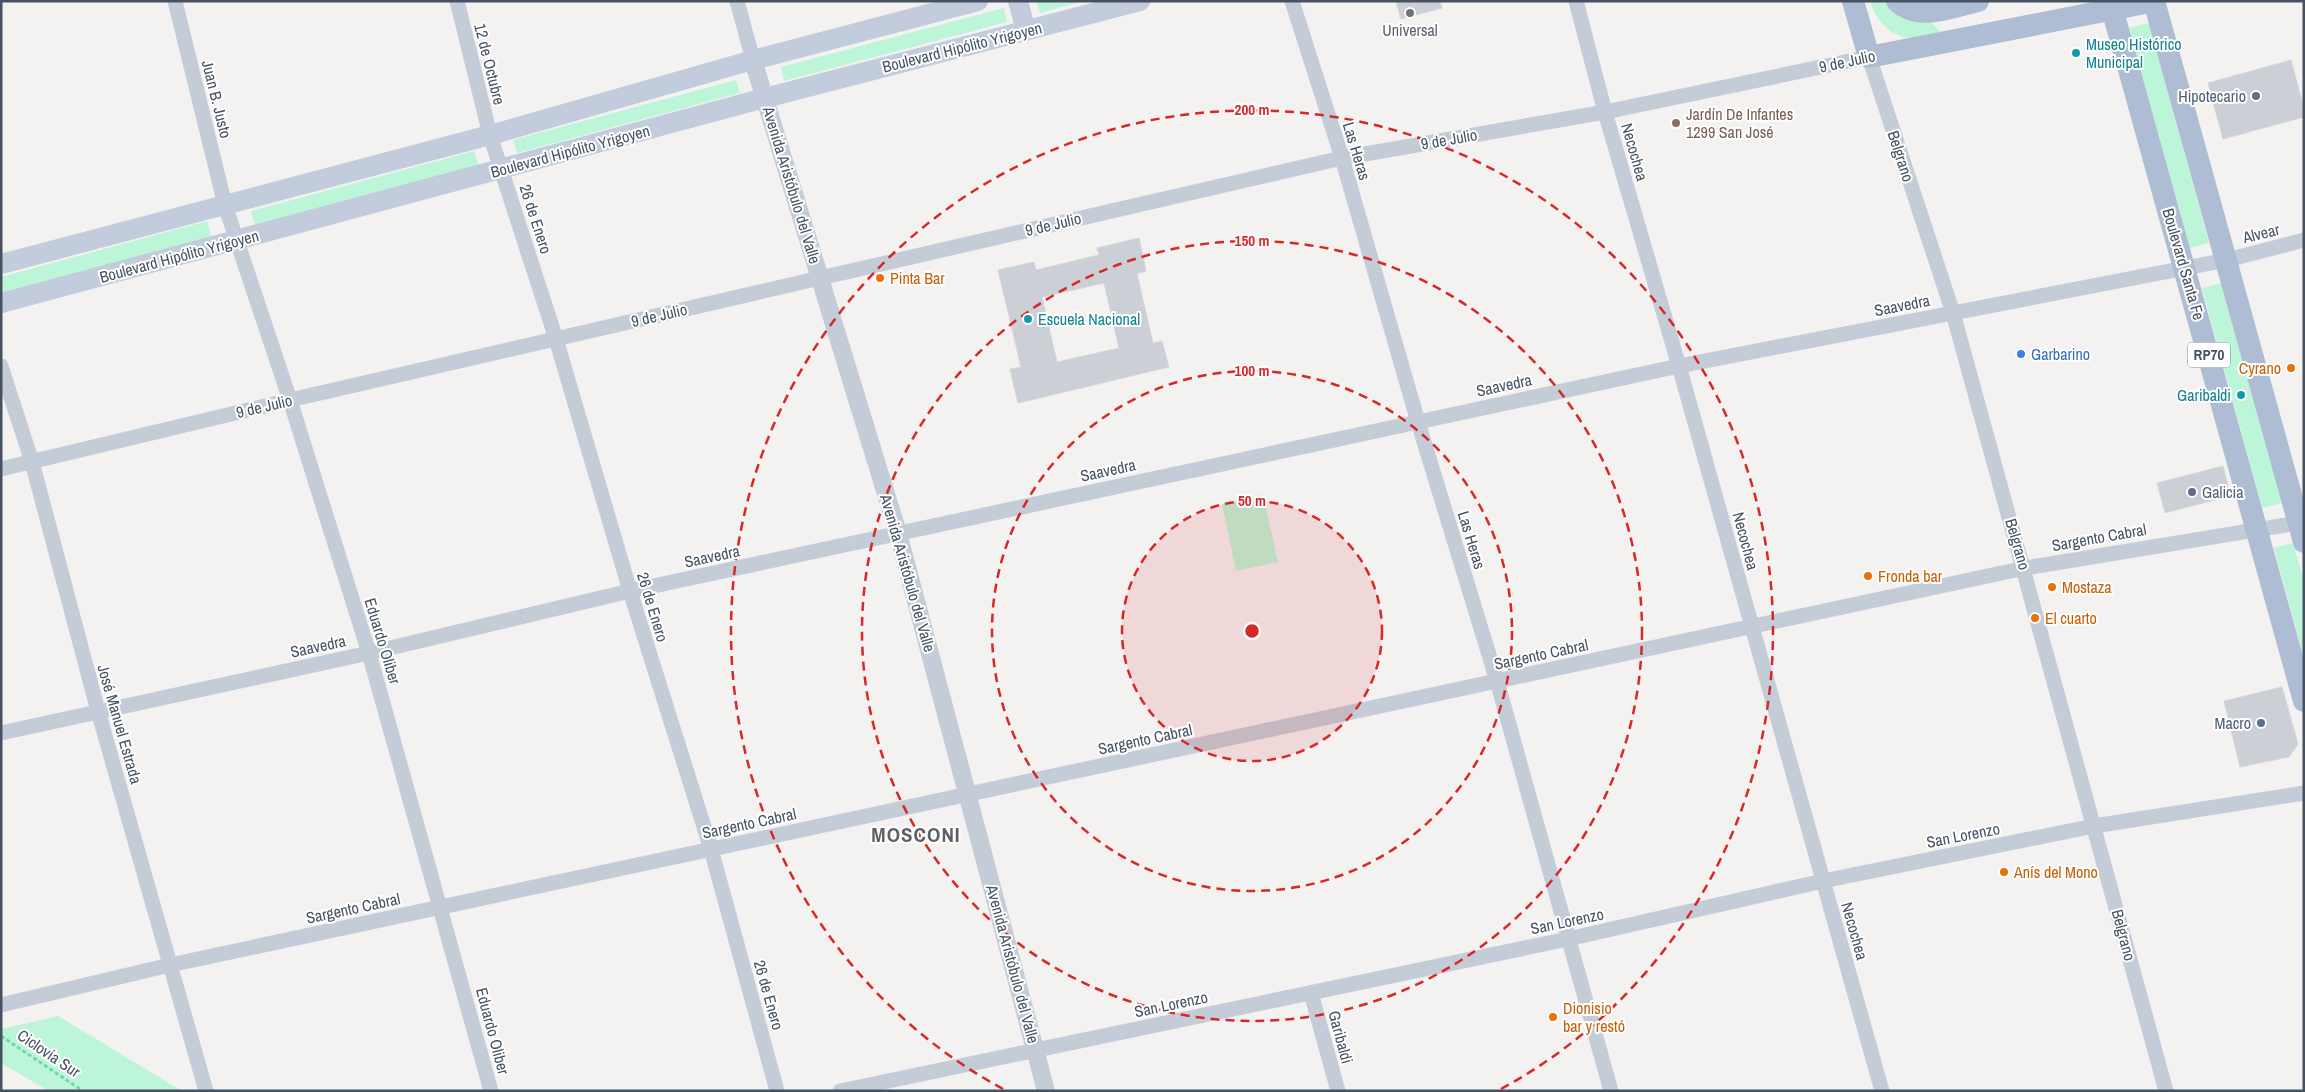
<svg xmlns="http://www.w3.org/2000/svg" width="2305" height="1092" font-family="'Archivo Narrow',sans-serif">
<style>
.green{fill:#bcf5d8}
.building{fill:#cdcfd7;stroke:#d5d6dd;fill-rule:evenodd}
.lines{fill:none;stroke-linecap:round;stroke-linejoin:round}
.path{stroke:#6fd8af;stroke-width:3;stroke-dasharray:4 2.5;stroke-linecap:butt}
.minor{stroke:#c3ccd7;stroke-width:15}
.tertiary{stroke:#c3ccd7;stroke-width:18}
.secondary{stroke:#c2ccdc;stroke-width:20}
.primary{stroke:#aebdd3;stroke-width:22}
.ring{fill:none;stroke:#d62828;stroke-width:2.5;stroke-dasharray:9 6}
.worship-dot{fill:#6b7280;stroke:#fff;stroke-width:2}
.culture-dot{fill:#0f9aa8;stroke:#fff;stroke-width:2}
.service-dot{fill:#5c6f8a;stroke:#fff;stroke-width:2}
.education-dot{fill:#8d6e63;stroke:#fff;stroke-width:2}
.food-dot{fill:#e8710a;stroke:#fff;stroke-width:2}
.shop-dot{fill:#3f7fe0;stroke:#fff;stroke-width:2}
.labels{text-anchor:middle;stroke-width:4;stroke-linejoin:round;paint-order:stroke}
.shield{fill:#fff;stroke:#7e8690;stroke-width:1}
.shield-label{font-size:15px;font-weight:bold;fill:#465261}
.worship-label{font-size:16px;fill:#5b616d;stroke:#fff}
.culture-label{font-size:16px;fill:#0d838f;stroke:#fff;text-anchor:start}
.street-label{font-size:16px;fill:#465261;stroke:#fff}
.service-label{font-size:16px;fill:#4e5e75;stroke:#fff;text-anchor:end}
.education-label{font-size:16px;fill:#785e54;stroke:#fff;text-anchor:start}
.food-label{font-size:16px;fill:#c56008;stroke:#fff;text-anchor:start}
.shop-label{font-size:16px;fill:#366cbe;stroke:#fff;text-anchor:start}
.district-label{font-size:21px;font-weight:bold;letter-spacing:1px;fill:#5d6067;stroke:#fff}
.centre{fill:#d62828;stroke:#fff;stroke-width:2.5}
.ring-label{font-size:15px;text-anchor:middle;font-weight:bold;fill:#d62828;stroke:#fff;stroke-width:4;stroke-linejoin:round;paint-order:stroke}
</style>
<rect width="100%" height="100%" fill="#f4f1f1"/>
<!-- green -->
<path class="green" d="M 1036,1 L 1084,1 L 1040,13 Z
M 1870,1 C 1873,1 1879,0 1882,1 C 1898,7 1906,28 1930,21 L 1941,32 C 1931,34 1919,38 1909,38 C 1890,37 1874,17 1870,1 Z
M 1004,8 L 1007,22 L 784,81 L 781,67 Z
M 2149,23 L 2209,243 L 2190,248 L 2129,28 Z
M 736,80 L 740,93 L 517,153 L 513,140 Z
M 474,151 L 478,165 L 255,225 L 251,211 Z
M 207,221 L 212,239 L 2,296 L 1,277 Z
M 2221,283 L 2282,503 L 2262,508 L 2202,288 Z
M 1263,495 L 1278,562 L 1236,571 L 1222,504 Z
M 2293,543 L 2304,581 L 2304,658 L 2274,548 Z
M 58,1016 L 182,1091 L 49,1091 L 1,1063 L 1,1029 Z"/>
<!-- building -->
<path class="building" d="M 1396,1 L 1440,1 L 1442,8 L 1401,19 Z
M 2291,60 L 2304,109 L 2304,117 L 2223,139 L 2208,83 Z
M 1139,238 L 1146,271 L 1137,274 L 1153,343 L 1162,341 L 1169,367 L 1018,403 L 1010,369 L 1021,367 L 998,270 L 1034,262 L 1036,270 L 1099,255 L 1097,248 ZM 1104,283 L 1119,348 L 1057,362 L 1042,297 Z
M 2223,466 L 2228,486 L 2222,498 L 2165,513 L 2157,483 Z
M 2282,687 L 2298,744 L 2289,757 L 2240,767 L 2224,701 Z"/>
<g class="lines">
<!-- path -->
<path class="path" d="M 1,1036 L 83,1091"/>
<!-- minor -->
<path class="minor" d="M 175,1 L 225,205 L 290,400 L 369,653 L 491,1091
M 457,1 L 490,135 L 556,339 L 630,591 L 711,849 L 777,1091
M 737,1 L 753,60
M 1292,1 L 1342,158 L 1418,422 L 1497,681 L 1611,1091
M 1576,1 L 1605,112 L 1679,366 L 1882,1091
M 1,366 L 32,462 L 98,711 L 206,1091
M 1,469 L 290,400 L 1342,158 L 1605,112 L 1869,57 L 1953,313 L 2166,1091
M 1,733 L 369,653 L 630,591 L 1418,422 L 1679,366 L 2227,260 L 2304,240
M 1311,993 L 1338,1091
M 1,1005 L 170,965 L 2025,568 L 2304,522
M 840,1091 L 1568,939 L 1823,881 L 2094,826 L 2304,793"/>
<!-- tertiary -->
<path class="tertiary" d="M 753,60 L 898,533 L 1046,1091"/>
<!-- secondary -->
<path class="secondary" d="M 1018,1 L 1026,31
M 1,264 L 490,135 L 753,60 L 978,1
M 1,303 L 765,98 L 1140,1"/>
<!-- primary -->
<path class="primary" d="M 1853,1 L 1869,57 L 2155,1
M 1897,1 C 1919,22 1952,7 1978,1
M 2110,1 L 2304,701
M 2154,1 L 2304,542"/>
</g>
<!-- distance rings -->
<circle cx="1252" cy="631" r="130" fill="#d62828" fill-opacity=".12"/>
<g class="ring">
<circle cx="1252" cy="631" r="130"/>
<circle cx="1252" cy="631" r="260"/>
<circle cx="1252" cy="631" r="390"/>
<path d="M1003 1089A521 521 0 1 1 1501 1089"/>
</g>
<!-- markers -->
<circle class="worship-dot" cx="1410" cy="13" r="5"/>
<g class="culture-dot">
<circle cx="2076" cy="53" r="5"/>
<circle cx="1028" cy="319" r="5"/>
<circle cx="2241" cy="395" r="5"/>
</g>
<g class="service-dot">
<circle cx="2256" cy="96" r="5"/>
<circle cx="2192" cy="492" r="5"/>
<circle cx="2261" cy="723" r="5"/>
</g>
<circle class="education-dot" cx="1676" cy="123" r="5"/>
<g class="food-dot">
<circle cx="880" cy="278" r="5"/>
<circle cx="2291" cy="368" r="5"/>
<circle cx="1868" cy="576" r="5"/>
<circle cx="2052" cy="587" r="5"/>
<circle cx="2035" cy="618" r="5"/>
<circle cx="2004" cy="872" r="5"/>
<circle cx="1553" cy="1017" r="5"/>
</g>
<circle class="shop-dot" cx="2021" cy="354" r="5"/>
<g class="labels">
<!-- shield labels -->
<rect class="shield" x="2188" y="342.5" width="42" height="25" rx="4"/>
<g class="shield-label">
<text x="2209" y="360">RP70</text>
</g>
<!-- worship labels -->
<g class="worship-label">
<text x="1410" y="36">Universal</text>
</g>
<!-- culture labels -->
<g class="culture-label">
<text x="2086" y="50">Museo Histórico<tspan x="2086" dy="18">Municipal</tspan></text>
<text x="1038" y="325">Escuela Nacional</text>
<text x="2231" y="401" text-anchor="end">Garibaldi</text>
</g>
<!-- street labels -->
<g class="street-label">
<text transform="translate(962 47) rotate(-14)" y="6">Boulevard Hipólito Yrigoyen</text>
<text transform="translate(1847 61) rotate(-12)" y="6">9 de Julio</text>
<text transform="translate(490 64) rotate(76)" y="6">12 de Octubre</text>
<text transform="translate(217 99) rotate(76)" y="6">Juan B. Justo</text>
<text transform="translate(1449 139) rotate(-10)" y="6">9 de Julio</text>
<text transform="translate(570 151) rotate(-15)" y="6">Boulevard Hipólito Yrigoyen</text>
<text transform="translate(1357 151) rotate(73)" y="6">Las Heras</text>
<text transform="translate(1635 152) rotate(74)" y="6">Necochea</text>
<text transform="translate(1901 156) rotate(72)" y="6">Belgrano</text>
<text transform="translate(792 185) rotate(73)" y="6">Avenida Aristóbulo del Valle</text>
<text transform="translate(536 219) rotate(72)" y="6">26 de Enero</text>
<text transform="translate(1053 224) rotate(-13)" y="6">9 de Julio</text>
<text transform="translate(2261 233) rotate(-14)" y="6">Alvear</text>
<text transform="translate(179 256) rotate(-15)" y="6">Boulevard Hipólito Yrigoyen</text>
<text transform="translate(2184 264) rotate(74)" y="6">Boulevard Santa Fe</text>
<text transform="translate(1902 305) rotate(-11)" y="6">Saavedra</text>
<text transform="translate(659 315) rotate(-13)" y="6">9 de Julio</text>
<text transform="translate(1504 385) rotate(-12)" y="6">Saavedra</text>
<text transform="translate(264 406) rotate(-13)" y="6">9 de Julio</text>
<text transform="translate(1108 470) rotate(-12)" y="6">Saavedra</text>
<text transform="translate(2099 537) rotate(-10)" y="6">Sargento Cabral</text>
<text transform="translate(1472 540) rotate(73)" y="6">Las Heras</text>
<text transform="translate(1746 541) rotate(75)" y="6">Necochea</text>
<text transform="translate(2018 544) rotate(74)" y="6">Belgrano</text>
<text transform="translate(712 556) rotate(-12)" y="6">Saavedra</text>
<text transform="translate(908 573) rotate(74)" y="6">Avenida Aristóbulo del Valle</text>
<text transform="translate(653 607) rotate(73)" y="6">26 de Enero</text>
<text transform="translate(383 641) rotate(73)" y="6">Eduardo Oliber</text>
<text transform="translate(318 646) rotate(-12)" y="6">Saavedra</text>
<text transform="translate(1541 654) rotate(-12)" y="6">Sargento Cabral</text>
<text transform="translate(120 724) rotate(74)" y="6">José Manuel Estrada</text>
<text transform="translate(1145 739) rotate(-12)" y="6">Sargento Cabral</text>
<text transform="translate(749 823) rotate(-12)" y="6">Sargento Cabral</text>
<text transform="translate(1963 835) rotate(-11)" y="6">San Lorenzo</text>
<text transform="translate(353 908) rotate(-12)" y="6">Sargento Cabral</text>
<text transform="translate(1567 921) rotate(-12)" y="6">San Lorenzo</text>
<text transform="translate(1855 931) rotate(74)" y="6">Necochea</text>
<text transform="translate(2124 935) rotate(75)" y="6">Belgrano</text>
<text transform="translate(1013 964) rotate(75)" y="6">Avenida Aristóbulo del Valle</text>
<text transform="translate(769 995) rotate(74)" y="6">26 de Enero</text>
<text transform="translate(1171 1004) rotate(-12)" y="6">San Lorenzo</text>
<text transform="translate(493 1031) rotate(75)" y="6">Eduardo Oliber</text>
<text transform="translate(1341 1037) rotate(75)" y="6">Garibaldi</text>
<text transform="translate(49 1053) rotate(34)" y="6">Ciclovía Sur</text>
</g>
<!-- service labels -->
<g class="service-label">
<text x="2246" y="102">Hipotecario</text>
<text x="2202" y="498" text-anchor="start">Galicia</text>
<text x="2251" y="729">Macro</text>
</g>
<!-- education labels -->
<g class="education-label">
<text x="1686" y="120">Jardín De Infantes<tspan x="1686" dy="18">1299 San José</tspan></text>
</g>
<!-- food labels -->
<g class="food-label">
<text x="890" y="284">Pinta Bar</text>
<text x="2281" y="374" text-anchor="end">Cyrano</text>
<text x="1878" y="582">Fronda bar</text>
<text x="2062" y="593">Mostaza</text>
<text x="2045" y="624">El cuarto</text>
<text x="2014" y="878">Anís del Mono</text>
<text x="1563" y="1014">Dionisio<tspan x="1563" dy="18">bar y restó</tspan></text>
</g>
<!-- shop labels -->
<g class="shop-label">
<text x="2031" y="360">Garbarino</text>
</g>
<!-- district labels -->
<g class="district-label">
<text x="916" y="842">MOSCONI</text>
</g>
</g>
<circle cx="1252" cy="631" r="8" class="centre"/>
<g class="ring-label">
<text x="1252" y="115">200 m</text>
<text x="1252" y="246">150 m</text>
<text x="1252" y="376">100 m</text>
<text x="1252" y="506">50 m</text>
</g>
<!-- border -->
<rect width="2305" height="1092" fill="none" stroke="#465261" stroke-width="5"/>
</svg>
